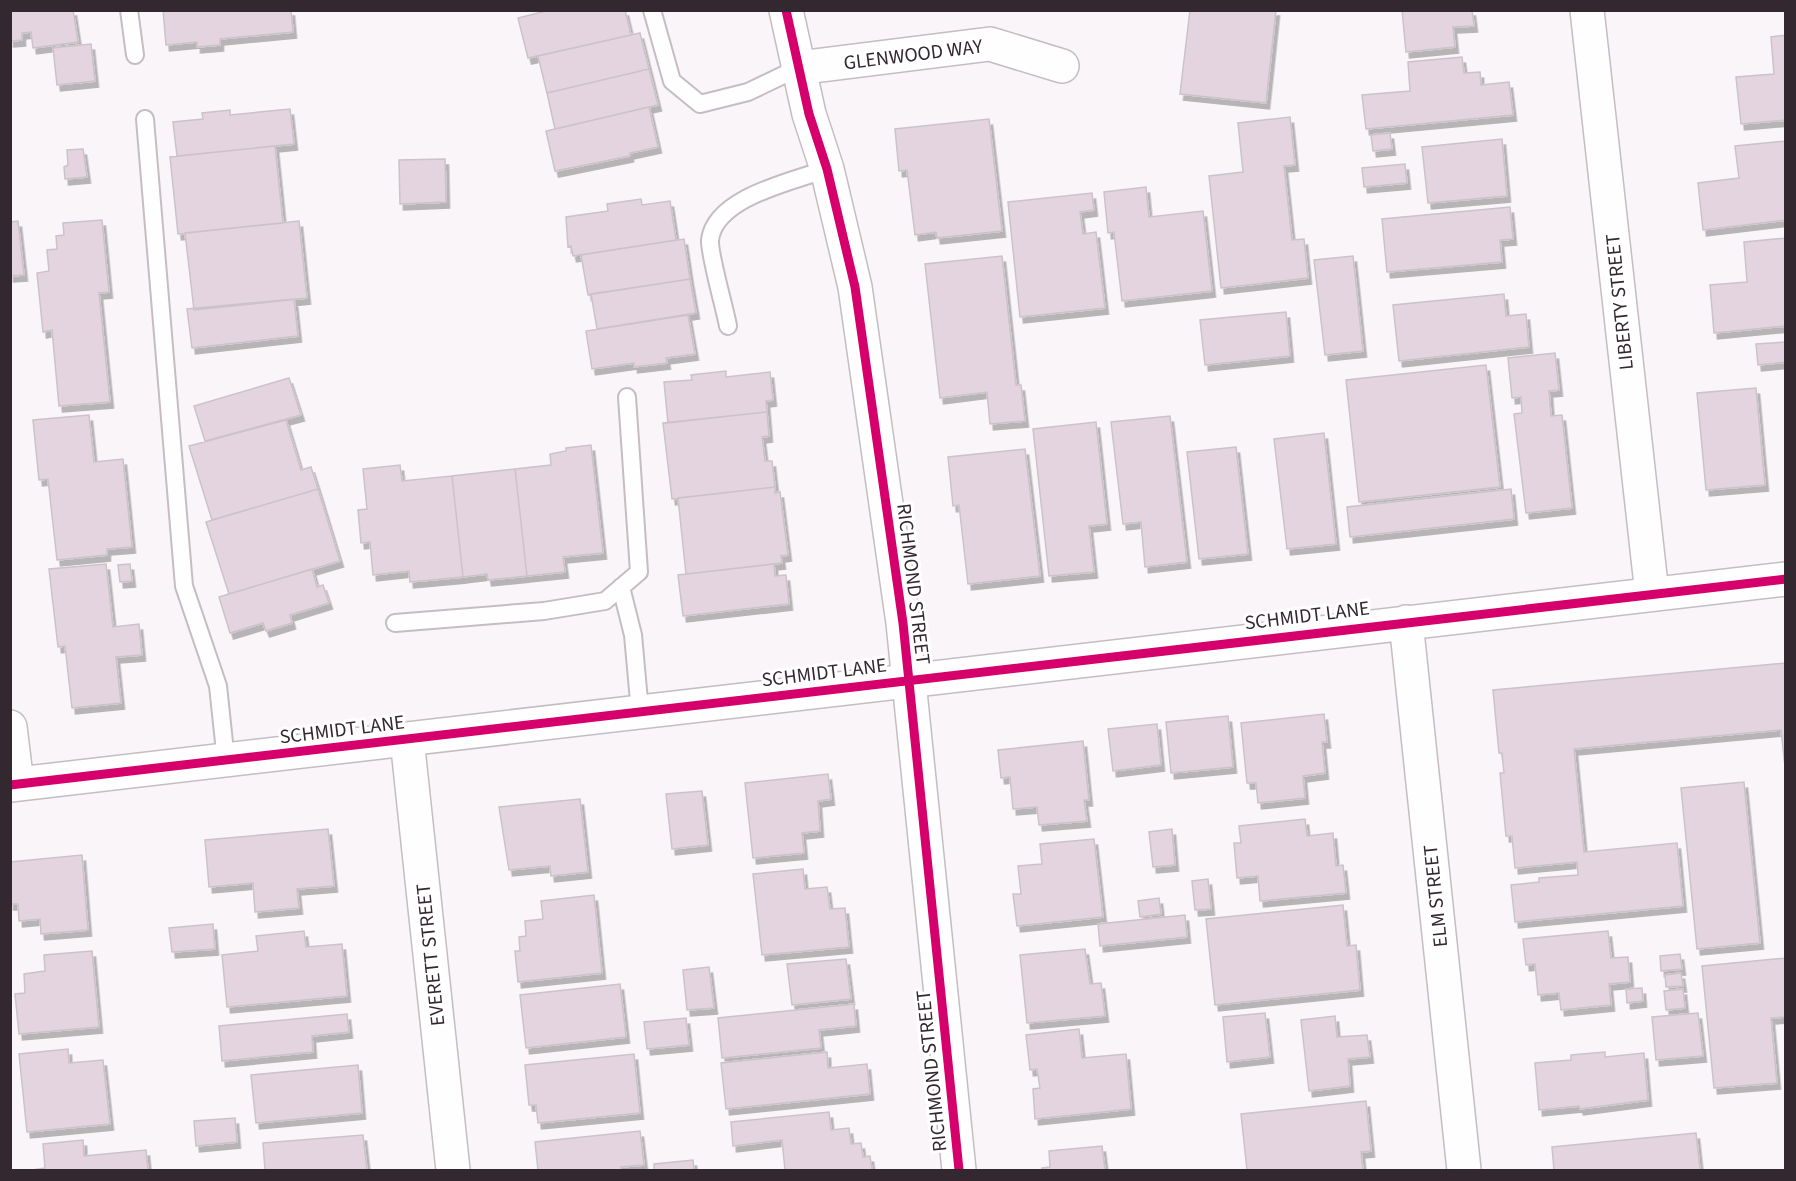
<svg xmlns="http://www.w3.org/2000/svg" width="1796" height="1181" font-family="'Source Sans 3',sans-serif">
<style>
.building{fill:#e4d4e0;stroke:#cbc3c9;stroke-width:1.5;filter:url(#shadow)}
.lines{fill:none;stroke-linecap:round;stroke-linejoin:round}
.lane-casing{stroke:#c5bdc3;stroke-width:20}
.street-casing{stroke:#c5bdc3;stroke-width:36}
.secondary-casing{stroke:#c5bdc3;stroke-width:36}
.lane{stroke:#fefefe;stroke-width:16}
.street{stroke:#fefefe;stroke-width:33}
.secondary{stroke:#fefefe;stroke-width:33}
.cycleway-casing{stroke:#fff;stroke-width:13}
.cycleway{stroke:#d6006c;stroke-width:9}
.labels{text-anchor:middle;stroke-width:6;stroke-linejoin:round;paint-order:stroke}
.street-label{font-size:20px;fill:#332730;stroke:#fff}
</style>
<defs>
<filter id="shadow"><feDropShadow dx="3.5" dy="6" stdDeviation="0" flood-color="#0004"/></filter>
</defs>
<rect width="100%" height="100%" fill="#faf5f8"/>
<!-- building -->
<path class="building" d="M 10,10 L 73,10 L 78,42 L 33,48 L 31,32 L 22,33 L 22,40 L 10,41 Z
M 163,10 L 291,10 L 293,32 L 220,39 L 220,45 L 197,47 L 197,42 L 166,45 Z
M 550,10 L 625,10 L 631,35 L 528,58 L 518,18 Z
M 1190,10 L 1276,10 L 1266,103 L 1180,94 Z
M 1402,10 L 1472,10 L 1474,26 L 1453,27 L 1455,47 L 1406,52 Z
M 640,33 L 649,69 L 547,93 L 538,56 Z
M 1786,35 L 1786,120 L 1741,124 L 1736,77 L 1774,74 L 1771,37 Z
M 91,44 L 95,81 L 57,85 L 53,48 Z
M 1462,57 L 1464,73 L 1480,72 L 1481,85 L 1509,82 L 1513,115 L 1366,129 L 1362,95 L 1410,91 L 1408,62 Z
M 649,69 L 658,105 L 555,129 L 547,93 Z
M 649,107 L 658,147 L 630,153 L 630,156 L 555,171 L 546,131 Z
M 290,109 L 294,144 L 177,156 L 173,122 L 203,119 L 202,113 L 230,110 L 230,115 Z
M 1290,117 L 1295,165 L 1284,166 L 1292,240 L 1304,239 L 1308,278 L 1221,288 L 1209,176 L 1243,172 L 1238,123 Z
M 989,119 L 1002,231 L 937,238 L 936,232 L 915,235 L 907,170 L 899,171 L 895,129 Z
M 1390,133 L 1392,149 L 1373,151 L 1371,135 Z
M 1502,139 L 1507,196 L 1428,203 L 1422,147 Z
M 1786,141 L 1786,220 L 1703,230 L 1698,183 L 1739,178 L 1735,146 Z
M 275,146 L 283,223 L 178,234 L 170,157 Z
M 83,149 L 87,177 L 65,179 L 64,167 L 68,165 L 67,150 Z
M 445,159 L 446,202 L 400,204 L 399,160 Z
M 1405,164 L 1407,183 L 1364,187 L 1362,168 Z
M 1146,187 L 1149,217 L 1203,211 L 1212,291 L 1122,301 L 1114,232 L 1108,233 L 1104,192 Z
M 1092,193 L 1094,210 L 1080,212 L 1083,234 L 1096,232 L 1105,308 L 1020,317 L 1008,202 Z
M 641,199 L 642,205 L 670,201 L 676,240 L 573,256 L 571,246 L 568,247 L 566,217 L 608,211 L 607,204 Z
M 1510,207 L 1513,239 L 1500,240 L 1502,262 L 1387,272 L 1382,219 Z
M 102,220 L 109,292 L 99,293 L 110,402 L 59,406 L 52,330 L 43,332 L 37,273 L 49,271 L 47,250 L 57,249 L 56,236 L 64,235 L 63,223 Z
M 18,221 L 24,275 L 10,276 L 10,222 Z
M 299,221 L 307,298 L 194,310 L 185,233 Z
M 1786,238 L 1786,326 L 1714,333 L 1710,285 L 1747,282 L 1744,242 Z
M 684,239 L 690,279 L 588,295 L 581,255 Z
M 1002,256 L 1016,385 L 1021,385 L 1025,421 L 990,424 L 987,392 L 940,398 L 925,264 Z
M 1353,256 L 1363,351 L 1325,355 L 1314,260 Z
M 690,279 L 696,313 L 597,329 L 591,294 Z
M 1504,294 L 1506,316 L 1526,314 L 1529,347 L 1399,361 L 1393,305 Z
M 294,299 L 298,336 L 192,348 L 187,309 Z
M 1286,312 L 1290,356 L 1205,365 L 1200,320 Z
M 688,315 L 695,354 L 666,358 L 667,363 L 634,367 L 634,363 L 592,369 L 586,331 Z
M 1786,342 L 1786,362 L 1758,365 L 1756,344 Z
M 1555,353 L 1559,390 L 1549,391 L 1551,416 L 1562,415 L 1572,508 L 1526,513 L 1514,414 L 1522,413 L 1521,397 L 1512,398 L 1508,358 Z
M 1486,365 L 1500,487 L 1359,502 L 1346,380 Z
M 726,371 L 726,377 L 770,372 L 773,400 L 766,401 L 767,412 L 668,423 L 664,382 L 692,380 L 691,375 Z
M 289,378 L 301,415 L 205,441 L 194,406 Z
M 1756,388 L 1765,485 L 1706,490 L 1697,393 Z
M 767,412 L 769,436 L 762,437 L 765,461 L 772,461 L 775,487 L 672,499 L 663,423 Z
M 89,415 L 94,462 L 123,459 L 132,547 L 107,549 L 107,555 L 57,560 L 48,479 L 39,480 L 33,420 Z
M 1170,416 L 1187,562 L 1145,567 L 1141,522 L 1123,524 L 1111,422 Z
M 286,420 L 301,470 L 311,467 L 318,489 L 212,520 L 189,446 Z
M 1096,422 L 1107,524 L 1089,526 L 1094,572 L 1049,576 L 1033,429 Z
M 1324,433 L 1336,544 L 1287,549 L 1274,439 Z
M 591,445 L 603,553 L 563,557 L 565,572 L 527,576 L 515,469 L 551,465 L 550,454 L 566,451 L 566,448 Z
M 1236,447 L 1248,554 L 1199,559 L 1187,452 Z
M 1025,449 L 1040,576 L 968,584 L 959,505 L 953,506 L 948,457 Z
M 400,465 L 402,481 L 452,476 L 463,577 L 410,582 L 409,571 L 373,575 L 370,542 L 361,543 L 358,510 L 367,509 L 363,469 Z
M 515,469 L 527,576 L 488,580 L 487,574 L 463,577 L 452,476 Z
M 775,487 L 775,493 L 780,492 L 788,555 L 781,556 L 782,563 L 686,574 L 678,498 Z
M 318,489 L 340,561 L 229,594 L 206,522 Z
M 1511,489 L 1514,519 L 1350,537 L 1347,507 Z
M 106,564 L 113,627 L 139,624 L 142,655 L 116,657 L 121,703 L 72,708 L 65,646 L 58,647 L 49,569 Z
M 130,564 L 132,581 L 120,582 L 118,565 Z
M 774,564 L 775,576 L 786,575 L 789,604 L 683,616 L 678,575 Z
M 312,569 L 317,587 L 323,585 L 329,603 L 290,615 L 292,623 L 266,631 L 263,623 L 230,633 L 219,597 Z
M 1786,663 L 1786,776 L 1781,730 L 1574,749 L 1584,852 L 1677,843 L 1683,906 L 1515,922 L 1511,885 L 1539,882 L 1539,878 L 1578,875 L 1577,862 L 1515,868 L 1512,836 L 1506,836 L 1500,773 L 1504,773 L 1502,753 L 1499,753 L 1493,690 Z
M 1324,714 L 1327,742 L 1322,742 L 1325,773 L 1303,776 L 1305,798 L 1258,803 L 1256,783 L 1247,783 L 1241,723 Z
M 1228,716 L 1233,767 L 1171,773 L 1166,722 Z
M 1157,724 L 1161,765 L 1113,771 L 1108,729 Z
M 1083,741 L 1089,800 L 1084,800 L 1087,821 L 1039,825 L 1037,807 L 1013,809 L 1010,777 L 1001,778 L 998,750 Z
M 828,774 L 831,799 L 818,801 L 820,831 L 802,833 L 804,853 L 753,858 L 745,783 Z
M 1744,782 L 1760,943 L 1697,949 L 1681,788 Z
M 702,791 L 708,845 L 672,849 L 666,794 Z
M 580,799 L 588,872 L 551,876 L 550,866 L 509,870 L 499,807 Z
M 1305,819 L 1307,836 L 1333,833 L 1336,866 L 1343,865 L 1346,893 L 1260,901 L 1258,876 L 1237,878 L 1234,843 L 1241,843 L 1239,826 Z
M 328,829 L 334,886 L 297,889 L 299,908 L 255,912 L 253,883 L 209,887 L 205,840 Z
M 1172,829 L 1175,865 L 1153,867 L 1149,832 Z
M 1094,839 L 1103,917 L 1017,926 L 1013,894 L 1021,894 L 1018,866 L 1042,864 L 1040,844 Z
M 82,855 L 88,930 L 41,934 L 40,919 L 19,921 L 18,904 L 10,904 L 10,862 Z
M 803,869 L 805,889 L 827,887 L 830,909 L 845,908 L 849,947 L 762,955 L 753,874 Z
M 1208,879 L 1211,909 L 1195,910 L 1192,881 Z
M 594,895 L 602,973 L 518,982 L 515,951 L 520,951 L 519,937 L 526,936 L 525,921 L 543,919 L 541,901 Z
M 1159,898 L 1161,914 L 1140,917 L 1138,901 Z
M 1343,905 L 1347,946 L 1356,945 L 1360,990 L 1215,1005 L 1206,919 Z
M 1185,915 L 1187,937 L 1100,946 L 1098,924 Z
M 213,924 L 215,949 L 172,952 L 169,928 Z
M 304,931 L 306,947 L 342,944 L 347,996 L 227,1007 L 222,955 L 258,951 L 256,936 Z
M 1608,931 L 1611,958 L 1628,957 L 1630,982 L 1609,984 L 1611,1005 L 1561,1010 L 1559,993 L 1538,995 L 1535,964 L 1526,965 L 1523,939 Z
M 1085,949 L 1090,984 L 1101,983 L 1105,1016 L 1027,1023 L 1020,955 Z
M 92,951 L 99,1027 L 19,1034 L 15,994 L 25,993 L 24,974 L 45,971 L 44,955 Z
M 1680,954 L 1682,969 L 1661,971 L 1660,956 Z
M 1786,958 L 1786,1017 L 1771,1018 L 1777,1083 L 1714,1088 L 1702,966 Z
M 846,959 L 851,999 L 792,1005 L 787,964 Z
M 709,967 L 714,1008 L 687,1010 L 683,970 Z
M 1681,973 L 1683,986 L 1666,987 L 1665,975 Z
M 620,984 L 626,1037 L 526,1048 L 520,995 Z
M 1642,988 L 1643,1001 L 1627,1003 L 1626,989 Z
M 1683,989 L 1685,1008 L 1666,1010 L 1664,991 Z
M 854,1004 L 856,1026 L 819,1030 L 821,1048 L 722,1058 L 718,1018 Z
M 1265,1013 L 1270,1057 L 1227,1062 L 1223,1017 Z
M 1698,1013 L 1703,1056 L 1656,1060 L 1652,1017 Z
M 347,1014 L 349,1032 L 312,1036 L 313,1052 L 222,1061 L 219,1026 Z
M 1335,1016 L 1337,1037 L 1367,1035 L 1370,1057 L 1348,1059 L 1350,1086 L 1309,1091 L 1301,1020 Z
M 686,1018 L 689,1045 L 647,1049 L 644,1022 Z
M 1079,1029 L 1082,1058 L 1126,1054 L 1131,1109 L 1035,1119 L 1033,1089 L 1040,1088 L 1037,1069 L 1030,1070 L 1026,1035 Z
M 68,1049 L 69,1063 L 103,1060 L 110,1124 L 27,1132 L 19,1054 Z
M 827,1052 L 828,1068 L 867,1064 L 870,1094 L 726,1109 L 721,1063 Z
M 1605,1052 L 1605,1057 L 1644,1053 L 1648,1100 L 1580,1109 L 1579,1106 L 1539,1110 L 1535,1063 L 1571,1060 L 1571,1055 Z
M 634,1054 L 640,1113 L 538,1123 L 536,1105 L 529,1105 L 525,1065 Z
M 358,1065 L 362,1113 L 256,1123 L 251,1075 Z
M 1366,1101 L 1371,1151 L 1361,1152 L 1363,1170 L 1247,1170 L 1241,1114 Z
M 829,1112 L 831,1130 L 849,1128 L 851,1144 L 861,1143 L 863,1157 L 870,1156 L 872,1170 L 785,1170 L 782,1140 L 733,1146 L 731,1122 Z
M 235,1118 L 237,1142 L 196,1146 L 194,1121 Z
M 640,1131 L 644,1165 L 621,1167 L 621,1170 L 538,1170 L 535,1142 Z
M 1696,1133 L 1700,1170 L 1554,1170 L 1552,1147 Z
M 363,1135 L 367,1170 L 265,1170 L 263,1143 Z
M 83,1140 L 84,1156 L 146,1150 L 148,1170 L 32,1170 L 45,1168 L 43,1144 Z
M 1102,1146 L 1105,1170 L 1042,1170 L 1042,1168 L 1050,1167 L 1049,1151 Z
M 693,1160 L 694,1170 L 654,1170 L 654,1164 Z"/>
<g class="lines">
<!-- lane casing -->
<g class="lane-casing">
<path id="lane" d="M 129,10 L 135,55
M 652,10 L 672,81 L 700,104 L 748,92 L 798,68
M 145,119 L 184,586 L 218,686 L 226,761
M 728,326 C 725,309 709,254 710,240 C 715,197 794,181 827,169
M 621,587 L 633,635 L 640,712
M 395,623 L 544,611 L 605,601 L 639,572 L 627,397"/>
</g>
<!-- street casing -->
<g class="street-casing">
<path id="street" d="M 1587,10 L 1652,594
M 798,68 L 990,44 L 1062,66
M 1406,622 L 1464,1170
M 10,727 L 17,784
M 407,739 L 453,1170
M 10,785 L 1786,579"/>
</g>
<!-- secondary casing -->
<g class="secondary-casing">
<path id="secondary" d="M 786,10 L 809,114 L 827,169 L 855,287 L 903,623 L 959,1170"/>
</g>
<!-- lane -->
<use href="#lane" class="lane"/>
<!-- street -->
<use href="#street" class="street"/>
<!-- secondary -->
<use href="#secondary" class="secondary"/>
<!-- cycleway casing -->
<g class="cycleway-casing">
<path id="cycleway" d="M 786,10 L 809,114 L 827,169 L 855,287 L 903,623 L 959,1170
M 10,785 L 1786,579"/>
</g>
<!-- cycleway -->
<use href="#cycleway" class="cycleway"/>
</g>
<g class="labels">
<!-- street labels -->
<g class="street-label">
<text transform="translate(913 54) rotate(-7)" y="7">GLENWOOD WAY</text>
<text transform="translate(1619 302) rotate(-96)" y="7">LIBERTY STREET</text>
<text transform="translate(914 584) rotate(83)" y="7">RICHMOND STREET</text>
<text transform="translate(1307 615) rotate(-7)" y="7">SCHMIDT LANE</text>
<text transform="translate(824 672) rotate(-7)" y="7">SCHMIDT LANE</text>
<text transform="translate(342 729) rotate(-7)" y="7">SCHMIDT LANE</text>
<text transform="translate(1435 896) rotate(-96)" y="7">ELM STREET</text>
<text transform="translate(430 955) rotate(-96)" y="7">EVERETT STREET</text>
<text transform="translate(931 1071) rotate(-96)" y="7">RICHMOND STREET</text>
</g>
</g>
<!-- border -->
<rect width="1796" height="1181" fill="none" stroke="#332730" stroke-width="24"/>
</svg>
